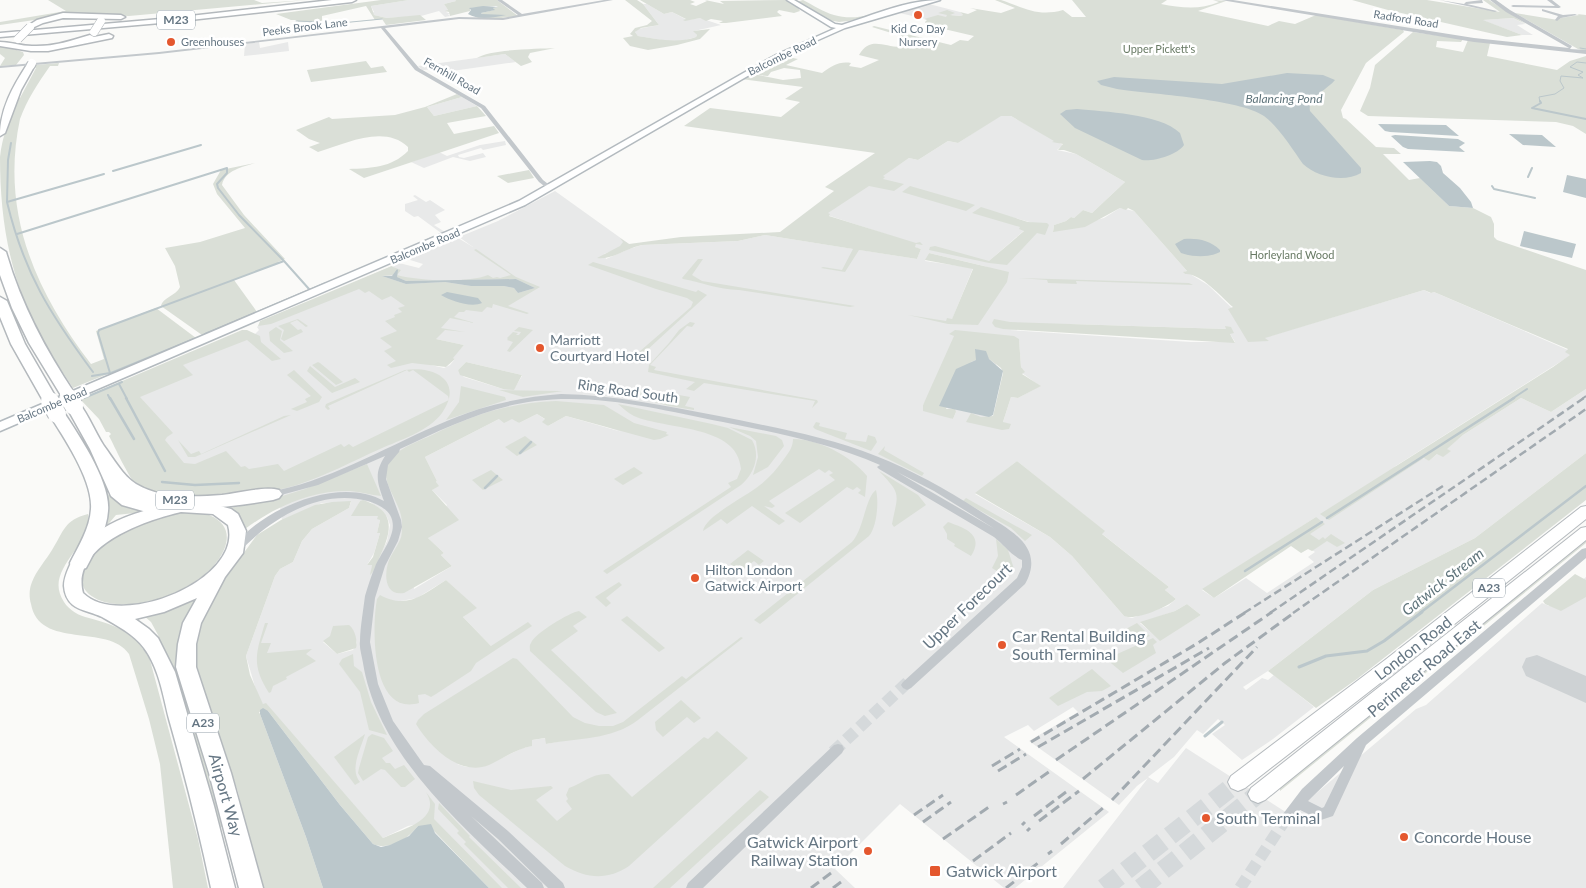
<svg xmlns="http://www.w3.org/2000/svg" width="1586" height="888" font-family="Lato,sans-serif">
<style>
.built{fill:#e8e9e9;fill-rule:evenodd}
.green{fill:#dadfd7;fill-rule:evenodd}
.water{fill:#bbc7cb}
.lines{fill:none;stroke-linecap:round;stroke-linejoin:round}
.stream-far3{stroke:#bbc7cb;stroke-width:1}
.stream-far2{stroke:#bbc7cb;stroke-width:2}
.stream-far1{stroke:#bbc7cb;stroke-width:2.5}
.stream{stroke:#bbc7cb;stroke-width:3}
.taxiway{fill:#ced2d4;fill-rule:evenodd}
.minor-tunnel{stroke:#d5d9db;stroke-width:12;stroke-dasharray:12 6;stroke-linecap:butt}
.primary-tunnel{stroke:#d5d9db;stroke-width:19;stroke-dasharray:19 9;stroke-linecap:butt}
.secondary-casing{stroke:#b3babf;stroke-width:3}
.primary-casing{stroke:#b5babe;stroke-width:2}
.trunk-casing{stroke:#b4b9bd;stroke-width:3}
.motorway-casing{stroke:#b4b9bd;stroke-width:3}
.minor{fill:#c3c8cc;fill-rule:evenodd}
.tertiary{fill:#c3c8cc;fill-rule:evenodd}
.secondary{fill:#fff;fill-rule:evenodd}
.primary{fill:#fff;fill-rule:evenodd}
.trunk{fill:#fff;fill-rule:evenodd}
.motorway{fill:#fff;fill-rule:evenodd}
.rail-far2{stroke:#a2aab0;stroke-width:2;stroke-dasharray:5 2.5;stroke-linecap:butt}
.rail-far1{stroke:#a2aab0;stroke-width:2.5;stroke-dasharray:8 4;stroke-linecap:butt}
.rail{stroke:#a2aab0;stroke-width:3;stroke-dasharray:10 5;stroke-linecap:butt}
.motorway-bridge-far2-casing{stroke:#b4b9bd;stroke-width:9;stroke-linecap:butt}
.motorway-bridge-far1-casing{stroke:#b4b9bd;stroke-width:16;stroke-linecap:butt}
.motorway-bridge-casing{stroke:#b4b9bd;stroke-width:20;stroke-linecap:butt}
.motorway-bridge-far2{stroke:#fff;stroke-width:8}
.motorway-bridge-far1{stroke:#fff;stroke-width:14}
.motorway-bridge{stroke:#fff;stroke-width:18}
.poi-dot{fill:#e4572e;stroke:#fff;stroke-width:2}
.labels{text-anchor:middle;stroke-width:5;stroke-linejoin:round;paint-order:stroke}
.far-street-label{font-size:11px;fill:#657683;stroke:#fff}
.far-poi-label{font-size:11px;fill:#657683;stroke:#fff}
.far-park-label{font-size:11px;fill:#687a64;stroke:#fff}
.shield{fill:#fff;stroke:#939fa8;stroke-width:1}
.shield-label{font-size:12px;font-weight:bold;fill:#657683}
.far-water-label{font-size:12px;font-style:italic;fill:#60757c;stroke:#fff}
.poi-label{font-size:14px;fill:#657683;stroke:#fff;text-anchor:start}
.street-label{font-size:14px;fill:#657683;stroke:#fff}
.water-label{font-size:15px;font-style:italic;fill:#60757c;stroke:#fff}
.near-street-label{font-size:16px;fill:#657683;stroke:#fff}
.near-poi-label{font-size:16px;fill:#657683;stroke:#fff;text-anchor:start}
</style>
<rect width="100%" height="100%" fill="#fafaf8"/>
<!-- built -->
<path class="built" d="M 409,0 L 455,0 L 456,1 L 444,4 L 448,10 L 446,12 L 451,14 L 448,14 L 450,16 L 445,17 L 439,11 L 421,16 L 387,18 L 374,15 L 372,13 L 374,12 L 371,6 Z
M 643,4 L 647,4 L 664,14 L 672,12 L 687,20 L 700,18 L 721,25 L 694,31 L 697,35 L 696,37 L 682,41 L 668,41 L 638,36 L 635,32 L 638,29 L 659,25 Z
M 929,4 L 960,12 L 963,15 L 960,16 L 950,15 L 939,22 L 895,12 Z
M 1513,18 L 1525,24 L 1517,25 L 1533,35 L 1522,35 L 1482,20 Z
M 259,42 L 260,48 L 288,42 L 289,51 L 244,56 L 245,44 Z
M 505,54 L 516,62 L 445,72 L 442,69 L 422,70 L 418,66 Z
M 462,97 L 477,106 L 434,116 L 427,107 Z
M 1001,115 L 1011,116 L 1063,145 L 1057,150 L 1076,154 L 1125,182 L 1092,213 L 1083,210 L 1074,218 L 1071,217 L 1066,221 L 1054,225 L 1053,231 L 1104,218 L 1120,208 L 1134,211 L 1187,271 L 1184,272 L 1185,274 L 1190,274 L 1208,285 L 1263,338 L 1424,290 L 1430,293 L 1434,292 L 1568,350 L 1571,355 L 1394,467 L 1425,458 L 1429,461 L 1437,454 L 1450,451 L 1446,449 L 1463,435 L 1521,398 L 1551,412 L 1586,389 L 1586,453 L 1475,538 L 1373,590 L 1268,671 L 1243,687 L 1246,690 L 1262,678 L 1268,680 L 1274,675 L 1314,707 L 1273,739 L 1242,760 L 1212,734 L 1225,725 L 1218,719 L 1203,734 L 1197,730 L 1174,757 L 1148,777 L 1158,783 L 1186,748 L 1295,818 L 1307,801 L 1416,709 L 1426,705 L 1542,603 L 1549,606 L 1586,577 L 1586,888 L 1063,888 L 1148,778 L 1137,786 L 1119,805 L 1029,741 L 1078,712 L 1073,707 L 1034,731 L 1028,725 L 1004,737 L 1109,812 L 1015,888 L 1004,888 L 900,804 L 835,869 L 855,888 L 498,888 L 434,821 L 408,826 L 383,838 L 262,703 L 256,690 L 246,656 L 275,576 L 280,569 L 293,562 L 302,541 L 312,529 L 349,508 L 351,502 L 322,503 L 282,520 L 277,486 L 228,490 L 103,416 L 159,366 L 250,332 L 255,334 L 259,330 L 257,327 L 261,323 L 399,263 L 419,268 L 423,264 L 407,259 L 458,238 L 473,247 L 459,237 L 498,221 L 555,191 L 629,244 L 604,254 L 606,259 L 629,249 L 642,245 L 738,241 L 765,235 L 917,259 L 921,249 L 914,247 L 916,244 L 824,214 L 909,158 L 918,160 L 948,141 L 958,143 ZM 981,207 L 990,211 L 1036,224 L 989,261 L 1027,228 ZM 929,253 L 984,266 L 1003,273 L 951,322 L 973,268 L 925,261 ZM 1070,324 L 1227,329 L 1235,342 L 1191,342 L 1010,330 ZM 438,328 L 436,339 L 464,345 L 452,358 L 455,359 L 450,365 L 444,368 L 422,363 ZM 998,335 L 1019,340 L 1021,367 L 1024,372 L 1022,373 L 1040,386 L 1018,398 L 1011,397 L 1003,422 L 992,417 ZM 466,362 L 522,375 L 522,376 L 514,389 L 503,389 L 464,377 L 458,370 ZM 956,369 L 939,405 L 956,412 L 953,419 L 923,405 L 929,394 ZM 540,404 L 622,432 L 566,416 L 548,426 L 543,421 L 546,420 L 537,414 L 519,423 L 512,418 L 499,419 L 425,457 L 437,481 L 432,490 L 447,505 L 428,538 L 444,553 L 441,555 L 452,566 L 414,589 L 404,493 L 416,448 ZM 1017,461 L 1104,531 L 1101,533 L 1169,587 L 1165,590 L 1176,599 L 1168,606 L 1132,618 L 1124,616 L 1072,556 L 1050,537 L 975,494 ZM 360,501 L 370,502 L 380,509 L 387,517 L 390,525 L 387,541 L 371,574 L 372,565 L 367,565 L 374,553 L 380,533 L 377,533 L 380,520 L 378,516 L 353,515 ZM 1316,517 L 1301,553 L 1309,548 L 1315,552 L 1308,557 L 1314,562 L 1267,593 L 1246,578 L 1214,598 L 1202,590 ZM 446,580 L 476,608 L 463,617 L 491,646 L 466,661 L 444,639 L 434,635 L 390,603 L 417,598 ZM 1187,604 L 1201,615 L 1160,640 L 1140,623 L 1175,611 ZM 352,628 L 357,643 L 353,650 L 337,654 L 323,642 L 330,637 ZM 578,722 L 606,732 L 546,744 L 546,738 L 532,740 L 531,746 L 523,748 L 485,766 L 466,767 L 457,764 Z
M 505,141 L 506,145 L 483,150 L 481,148 L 458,155 L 459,157 L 464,158 L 483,153 L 486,157 L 470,161 L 453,157 L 424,168 L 411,162 L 439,152 L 447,156 L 480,145 Z
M 415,195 L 426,202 L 430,200 L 445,210 L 435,215 L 441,222 L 434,225 L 445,232 L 441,233 L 418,216 L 414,217 L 405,211 L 405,204 L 418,200 L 413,196 Z"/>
<!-- green -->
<path class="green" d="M 48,0 L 254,0 L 262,3 L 307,0 L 129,16 L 76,14 L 0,25 L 0,22 L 66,11 Z
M 381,0 L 409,0 L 371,6 L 374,15 L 387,18 L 420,15 L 426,20 L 386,25 L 382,19 L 341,23 L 375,20 L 366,6 L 322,16 L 322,21 L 318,23 L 297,21 L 296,20 L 291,20 L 276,14 Z
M 455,0 L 497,0 L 518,16 L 493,19 L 470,17 L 477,18 L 482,14 L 481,13 L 494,10 L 493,8 L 498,7 L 496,6 L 470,8 L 470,11 L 450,16 L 449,12 L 445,11 L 448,10 L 444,4 L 456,1 Z
M 625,0 L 637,0 L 643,4 L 659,25 L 641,28 L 635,32 L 638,36 C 658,39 676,44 696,37 L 697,35 L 693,31 L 710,29 L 700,39 L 677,45 L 648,50 L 630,46 L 623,38 L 633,36 L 630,34 L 635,28 L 647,25 L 652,21 Z
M 640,0 L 690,0 L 695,2 L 690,4 L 696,6 L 707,1 L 705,0 L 724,4 L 720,1 L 787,0 L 797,6 L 800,11 L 794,13 L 779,10 L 777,12 L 782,16 L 726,23 L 719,23 L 723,21 L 711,19 L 706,21 L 700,18 L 685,21 L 683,20 L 686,19 L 672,12 L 664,14 Z
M 803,0 C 813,5 823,12 834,15 C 867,25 900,0 933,0 L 857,20 L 839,22 L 828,20 L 796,2 Z
M 995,0 L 1001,0 C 1025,8 1038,17 1063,10 L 1072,17 L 1086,17 L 1072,0 L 1167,0 L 1161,4 C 1182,8 1200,10 1219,2 L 1213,0 L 1226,1 L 1198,11 L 1268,26 L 1279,21 L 1295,24 L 1316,15 L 1403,30 L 1404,32 L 1366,63 L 1341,110 L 1343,118 L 1346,119 L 1376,147 L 1394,148 L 1401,154 L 1383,154 L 1409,180 L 1420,178 L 1449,206 L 1473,208 L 1491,217 L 1494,224 L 1494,237 L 1497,240 L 1586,270 L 1586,389 L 1551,412 L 1521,398 L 1463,435 L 1447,449 L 1451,451 L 1443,457 L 1437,454 L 1429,461 L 1424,458 L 1329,520 L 1320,514 L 1553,367 L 1570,355 L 1565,352 L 1568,349 L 1434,292 L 1431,293 L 1424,290 L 1265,338 L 1269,341 L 1248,342 L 1228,309 L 1233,307 C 1220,296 1201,273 1185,274 L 1183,272 L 1187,271 L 1134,211 L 1128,208 L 1126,210 L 1120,208 L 1085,227 L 1053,232 L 1054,225 L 1066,221 L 1071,217 L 1074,218 L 1083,210 L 1092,213 L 1125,182 L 1076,154 L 1064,150 L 1058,150 L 1063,144 L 1052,142 L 1054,141 L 1011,116 L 1001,116 L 958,143 L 948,141 L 918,160 L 909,158 L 883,176 L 885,177 L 883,179 L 904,184 L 894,191 L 869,186 L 828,213 L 830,214 L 829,216 L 916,243 L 920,242 L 923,245 L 916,244 L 915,247 L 921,249 L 917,259 L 859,250 L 845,272 L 821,268 L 823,267 L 842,270 L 853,249 L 765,235 L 738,241 L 642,245 C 627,248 612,260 597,258 L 620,246 L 623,242 L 620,238 L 629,244 L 681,237 L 780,232 L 834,191 L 825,187 L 875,153 L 684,126 L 710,108 L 781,117 L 800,102 L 785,99 L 803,87 L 741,79 L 788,57 L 798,59 L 786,65 L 822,73 C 832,66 839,61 851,63 L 849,66 L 861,68 L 879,60 L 859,55 C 873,31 891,55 914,44 L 899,40 L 904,38 L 901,36 L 872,27 L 874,26 L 951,45 L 960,40 L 968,41 L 974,36 L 927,25 L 925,22 L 927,20 L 924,19 L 938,15 L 946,17 L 947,15 L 938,13 L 947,10 L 955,13 L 950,15 L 960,16 L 963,15 L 960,12 L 968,14 L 977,10 L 970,8 L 1001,13 L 1015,8 ZM 784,68 L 800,70 L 801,78 L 783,80 L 758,75 L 768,76 L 771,72 Z
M 1352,0 L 1427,0 L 1500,12 L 1483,0 L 1489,0 L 1526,24 L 1513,18 L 1483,20 L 1522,35 L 1507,37 L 1388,10 Z
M 1515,13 L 1558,20 L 1561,18 L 1579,15 L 1577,14 L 1586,15 L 1586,51 L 1578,49 Z
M 1413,32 L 1463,39 L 1461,42 L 1437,41 L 1436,47 L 1463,52 L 1468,40 L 1490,43 L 1487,56 L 1557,70 L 1570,61 L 1586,56 L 1586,134 L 1573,126 L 1556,122 L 1368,116 L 1360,111 L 1370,88 L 1375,65 Z
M 0,45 L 23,52 L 24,55 L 16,65 L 0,66 L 5,58 L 0,54 Z
M 555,48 L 530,53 L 528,57 L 532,62 L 521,66 L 505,54 L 477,58 C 489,49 539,49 555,48 Z
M 366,61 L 371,68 L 383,66 L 387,72 L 311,82 L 307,70 Z
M 59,63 L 58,66 L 50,66 C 38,83 27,100 20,119 C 0,213 36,292 91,364 L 104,359 L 96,331 L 156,308 L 196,338 L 73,388 C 62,371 50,354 41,336 C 10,280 0,221 0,157 C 2,137 10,117 17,98 L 20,98 L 36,68 L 34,67 L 35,65 Z
M 457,94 L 462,97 L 427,107 L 434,116 L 477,106 L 486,116 L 447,123 L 454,134 L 494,126 L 499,133 L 364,178 L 349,169 C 371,168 391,168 408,151 L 408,147 C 384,124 345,144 318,152 L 309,147 L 320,143 L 309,139 L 296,130 L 329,117 L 332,119 L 395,115 L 425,107 Z
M 255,163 C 243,167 225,170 222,185 L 244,215 L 285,259 L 278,262 L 279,263 L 234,280 L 257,312 L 202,335 L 161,306 C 163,297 176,296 180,287 L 175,266 L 165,248 L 200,242 L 245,228 L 217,194 L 213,184 L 221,170 Z
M 529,170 L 534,178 L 508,183 L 497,176 Z
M 910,186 L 969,203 L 975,205 L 966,211 L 902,192 Z
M 981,207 L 1028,222 L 1047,223 L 1049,225 L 1045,235 L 1037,233 L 1007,265 L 989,263 L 929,250 L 930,247 L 935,246 L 989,261 L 1024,231 L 1019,229 L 1020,227 L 972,213 Z
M 476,249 L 516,277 L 540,287 L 508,306 L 529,313 L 527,314 L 493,304 L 492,308 L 487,307 L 482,312 L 466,310 L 464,312 L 459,312 L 454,317 L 475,323 L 450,318 L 441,328 L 465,332 L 445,330 L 436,339 L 464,345 L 453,358 L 455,359 L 446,367 L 412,363 L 391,368 L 387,365 L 396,361 L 384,351 L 392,347 L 380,338 L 397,331 L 385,321 L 395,317 L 394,315 L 402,312 L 398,308 L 405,306 L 391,296 L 382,300 L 369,291 L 365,293 L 359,289 L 271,324 L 258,326 L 260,321 L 277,314 L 399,263 L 393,267 L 401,270 L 397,275 C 418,281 469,283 488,275 L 493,278 L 497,277 L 500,278 L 511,275 L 474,250 ZM 397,269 L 397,277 L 406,281 L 516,279 L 535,288 L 518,293 L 514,288 L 504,286 L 471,286 L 445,282 L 406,284 L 382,276 L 393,275 Z
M 929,253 L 1009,272 L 1007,282 L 978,325 L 948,324 L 908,315 L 946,321 L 947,318 L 952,319 L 973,269 L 925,260 Z
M 698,259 L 703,259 L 692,275 L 702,281 L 855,306 L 850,307 L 739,290 C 717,289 704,283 683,279 L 682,278 Z
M 593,262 L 696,292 L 698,290 L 707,295 L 646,351 L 630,356 L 618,355 L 619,353 L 612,351 L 620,352 L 622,350 L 631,354 L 634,351 L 639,352 L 691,307 L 693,302 L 687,298 L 656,289 L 588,265 Z
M 1018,278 L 1189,283 L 1193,285 L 1076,281 L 1077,284 L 1048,283 L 1047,280 Z
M 298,319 L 308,326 L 306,327 L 297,320 L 290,323 L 298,330 L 301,329 L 303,332 L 284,341 L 281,339 L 284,330 L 278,326 Z
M 994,319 L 1010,322 L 1226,329 L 1225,326 L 1231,327 L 1234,333 L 1230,334 L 1235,343 L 1003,329 L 995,327 L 992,323 Z
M 690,322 L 695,323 L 692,327 L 687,326 L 650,365 L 656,367 L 654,370 L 817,400 L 818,402 L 812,408 L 815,401 L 704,383 L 694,391 L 686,389 L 695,382 L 648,372 L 649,365 L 669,343 L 679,330 Z
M 276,327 L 282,331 L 280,340 L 293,351 L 284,353 L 270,341 L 269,332 Z
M 519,327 L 533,330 L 510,352 L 507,351 L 513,342 L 507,340 L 508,339 L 507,338 L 513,332 L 518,333 L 516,335 L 519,335 L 521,332 L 514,331 Z
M 242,330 L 247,330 L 260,336 L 261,342 L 281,359 L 272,361 L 247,340 L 183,365 L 193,375 L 140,397 L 173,433 L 167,437 L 165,440 L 184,463 L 195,464 L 226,451 L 241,467 L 245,466 L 249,469 L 278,464 L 284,471 L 341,444 L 344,447 L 349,444 L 353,447 L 449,400 L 448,396 L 413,370 L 409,372 L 407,370 L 328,406 L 330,409 L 328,410 L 325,407 L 326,404 L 405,370 C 435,366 464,381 442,413 C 429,431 400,440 380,449 C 353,461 325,476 297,485 C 263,495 230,497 195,497 C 172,496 157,497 137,485 C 130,481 114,445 109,436 L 111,434 L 109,432 L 106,432 L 99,419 L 80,399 Z
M 955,330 L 1014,336 L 1019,339 L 1021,367 L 1025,372 L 1022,374 L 1041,386 L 1018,398 L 1011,397 L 1003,422 L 1011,424 L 1009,429 L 1002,430 L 966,422 L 971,413 L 981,417 L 993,416 L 1003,373 L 1001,368 L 976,349 L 976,360 L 971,362 L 946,409 L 955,409 L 956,412 L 953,419 L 923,411 L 923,405 L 954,336 L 949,334 Z
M 318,362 L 320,363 L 343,382 L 336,385 L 312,365 Z
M 466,362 L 522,375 L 514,390 L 503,389 L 460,375 L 458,370 Z
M 310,366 L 335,387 L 355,378 L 360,382 L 332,393 L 307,371 Z
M 294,370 L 322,397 L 319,402 L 297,411 L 291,409 L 307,402 L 305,399 L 311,396 L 287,375 Z
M 461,386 L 505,397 L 506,400 L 446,420 L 459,402 Z
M 637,389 L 643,389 L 642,398 L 678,404 L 679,395 L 690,397 L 685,406 L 694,408 L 694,410 L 669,406 L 636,397 L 632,393 Z
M 499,390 L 560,391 L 563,391 L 523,397 Z
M 556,401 L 604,405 L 634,423 L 667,432 L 666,434 L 669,435 L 660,439 L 654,440 L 566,416 L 548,426 L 542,422 L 545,419 L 537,414 L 519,423 L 512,419 L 504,423 L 499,419 L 425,457 L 437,481 L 436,482 L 439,486 L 432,490 L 459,520 L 428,538 L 444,553 L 441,555 L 452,566 L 404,593 C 384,596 384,574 389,560 C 392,553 397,547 400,540 C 402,536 402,530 402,525 C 403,498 368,476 398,452 C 408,445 421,440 432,435 C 475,414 508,403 556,401 Z
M 618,404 L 712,424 L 728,428 L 752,440 C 761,456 754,474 741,485 L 607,574 L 603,571 L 731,487 L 728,483 L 737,479 L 741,469 C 738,424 665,430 634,416 C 628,413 623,408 618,404 Z
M 291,415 L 195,457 L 188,457 L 178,440 L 191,454 L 199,451 L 201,454 L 284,416 Z
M 816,422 L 820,423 L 819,426 L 847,433 L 845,439 L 866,442 L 868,435 L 875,437 L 877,442 L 871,451 L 815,429 L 813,427 Z
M 729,427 L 776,436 L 782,440 L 784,446 L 768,467 L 753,475 L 758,457 L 756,441 L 750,436 Z
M 525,436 L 537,445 L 517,456 L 505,447 Z
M 793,439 C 819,439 851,456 867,476 L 865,497 L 858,493 L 861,490 L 857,487 L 853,490 L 847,487 L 800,523 L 785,513 L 835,480 L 829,475 L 833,473 L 829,470 L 825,473 L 819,469 L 769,501 L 775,506 L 772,508 L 764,506 L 785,521 L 779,525 L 752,506 L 727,524 L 721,519 L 703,531 C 705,516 747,496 760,485 C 769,478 777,469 784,459 C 789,452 793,447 793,439 Z
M 885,446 L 884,450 L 924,473 L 922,476 L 878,454 Z
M 1586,453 L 1586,500 L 1357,679 L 1316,708 L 1268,671 L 1373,590 L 1475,538 Z
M 1017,461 L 1105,531 L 1102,534 L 1169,587 L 1165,590 L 1176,599 C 1168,607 1135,621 1124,616 L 1072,556 L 1050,537 L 975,493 Z
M 367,464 L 381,496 C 371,495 361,492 350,491 C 311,490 275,507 245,529 L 240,517 L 229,508 L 263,502 L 305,489 Z
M 634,467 L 643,473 L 623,485 L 614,479 Z
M 491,470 L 503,480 L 483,490 L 472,480 Z
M 879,471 L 918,495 L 926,505 L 894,527 L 892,524 C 898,493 902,495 879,471 Z
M 876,490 C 879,501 877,527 869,536 L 760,624 L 754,620 L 852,542 C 864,529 865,498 876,490 Z
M 110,494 L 120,503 L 143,511 L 135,513 L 116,515 L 105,528 L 99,529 L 105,496 Z
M 966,498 L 1032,535 L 1025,541 L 1011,528 L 963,501 Z
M 363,500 C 394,510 393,528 381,554 C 378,560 376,570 370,575 L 372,565 L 367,565 L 373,557 L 380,533 L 377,533 L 380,520 L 377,519 L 378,516 L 351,516 L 360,501 Z
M 351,501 L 349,508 L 312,529 L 302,541 L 293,562 L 280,569 L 275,576 L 246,656 L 250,675 L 263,704 L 266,703 L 383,838 C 402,829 443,820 426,792 L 435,804 L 434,819 L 502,888 L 489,888 L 433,830 L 418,826 C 408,839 389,851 373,844 L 340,805 L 268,711 L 259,712 L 260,714 L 306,837 L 323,888 L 260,888 L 238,792 L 194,658 L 198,628 L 218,588 L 257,535 L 281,520 L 315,505 L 332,502 Z
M 179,512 C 188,512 199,511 209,515 C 241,528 224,559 204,575 C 187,588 167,598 146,602 C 103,612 55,591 99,547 C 120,526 151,520 179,512 Z
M 88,514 C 94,546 42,569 64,602 C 69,610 79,616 89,618 C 118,626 135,632 150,660 L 198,839 L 208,888 L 173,888 L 160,764 L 149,719 L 129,654 C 108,623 39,650 31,604 C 29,597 29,589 32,582 C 36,571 46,560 52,550 C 64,531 64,520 88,514 Z
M 1316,517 L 1325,524 L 1310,534 L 1319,540 L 1323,537 L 1325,539 L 1331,534 L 1345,543 L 1337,547 L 1327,541 L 1312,551 L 1308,549 L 1301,553 L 1291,546 L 1214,598 L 1202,589 Z
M 948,522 C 964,528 985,534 971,556 L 954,546 L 955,544 L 947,539 L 947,534 L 943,527 Z
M 1586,536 L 1586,543 L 1280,791 L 1280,787 Z
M 996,539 L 1008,550 L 1014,569 L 1010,574 L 1004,570 L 1000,573 L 992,568 L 998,556 Z
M 748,550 L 764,561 L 759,565 L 754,561 L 741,571 L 730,564 Z
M 1575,574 L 1586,580 L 1586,597 L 1561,611 L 1545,604 L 1543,601 Z
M 446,580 L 477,608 L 463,617 L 491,646 L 528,622 L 532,626 L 476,663 L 471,671 L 436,694 L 431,697 L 425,694 L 418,695 L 419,703 C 370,717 372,626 377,599 L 380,595 C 407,610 424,594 446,580 Z
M 619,582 L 622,585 L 606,598 L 611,603 L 606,607 L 595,597 Z
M 202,590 L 181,682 L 223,826 L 219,828 L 158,635 L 151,622 L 143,615 Z
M 1187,604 L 1201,615 L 1160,641 L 1140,622 L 1175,611 Z
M 579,611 L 587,617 L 573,626 L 578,631 L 551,650 L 617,713 L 605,716 L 596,712 L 530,651 C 530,647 529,646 531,643 C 534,634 570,612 579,611 Z
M 627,616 L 665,648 L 659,652 L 621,620 Z
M 265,623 L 268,623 L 261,643 L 271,643 L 267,653 L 312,649 L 306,654 L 316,661 L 286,677 L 287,679 L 273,686 L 271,692 L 269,693 C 251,665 256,653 265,623 Z
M 1137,623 L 1150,636 L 1135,642 L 1126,629 Z
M 349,625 C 355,629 358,642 356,648 L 337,654 L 323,641 L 330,636 L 333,626 Z
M 741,637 L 743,638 L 638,720 C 612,740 577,738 546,744 L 545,738 L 532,740 L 532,746 C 516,749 504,758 489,765 C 460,777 430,747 416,724 L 418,720 L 424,714 L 513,658 L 517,659 L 573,717 L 585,723 L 599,726 L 613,726 L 623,722 L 682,676 L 686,679 Z
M 1153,638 L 1157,642 L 1153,645 L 1156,653 L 1123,673 L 1106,659 Z
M 353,654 L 354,666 L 362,672 L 371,702 L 387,735 L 369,730 L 360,692 L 339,664 L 342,659 Z
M 1092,669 L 1111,686 L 1102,691 L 1087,692 L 1058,706 L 1049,698 Z
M 681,700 L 701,718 L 694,723 L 687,717 L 663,737 L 656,730 L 655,722 Z
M 717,731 L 748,758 L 629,866 C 608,880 587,879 565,866 L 479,795 L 474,788 L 473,781 L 511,790 L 551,786 L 553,788 L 536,800 L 557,821 L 572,809 L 566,801 L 568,799 L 566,795 L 569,788 C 584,783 591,773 609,774 L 632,797 L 704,737 L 708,739 Z
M 365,734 C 361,749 349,769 360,782 L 355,785 L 334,757 Z
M 372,734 L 384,738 L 393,751 L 382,758 L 386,763 L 390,763 L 395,769 L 404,765 L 415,779 L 405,787 L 401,787 L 385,770 L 381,769 L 363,781 L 358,773 L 359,768 L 368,737 Z
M 760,790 L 769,797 L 670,888 L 653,888 Z
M 439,803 L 470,836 L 469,837 L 521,888 L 508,888 L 464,844 L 466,842 L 457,833 L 459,831 L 438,809 Z"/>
<!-- water -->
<path class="water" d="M 483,6 L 498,7 L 493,8 L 495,10 L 481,13 L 482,14 L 506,15 C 495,17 479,21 468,14 L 471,10 L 469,8 Z
M 1287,73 L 1323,75 L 1335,80 C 1328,89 1307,98 1310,111 L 1361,168 L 1361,173 C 1344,183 1317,177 1303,164 C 1293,150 1278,126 1264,116 C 1240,99 1150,94 1117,89 L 1101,85 L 1097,81 L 1114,77 L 1222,84 Z
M 1077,109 C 1104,112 1159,113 1180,133 L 1184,145 C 1177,155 1153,162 1142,160 L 1075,128 L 1060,114 L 1066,110 Z
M 1378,124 L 1446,125 L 1459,136 L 1390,132 L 1385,131 Z
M 1509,134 L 1542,135 L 1556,147 L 1523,145 Z
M 1395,135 L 1458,139 L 1465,143 L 1459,147 L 1465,152 L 1408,149 L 1403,147 L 1391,136 Z
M 1430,161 L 1437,162 L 1441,166 L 1443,173 L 1460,188 L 1471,202 L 1473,208 L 1449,206 L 1403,162 Z
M 1567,175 L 1586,179 L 1586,198 L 1563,192 Z
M 1524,231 L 1576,244 L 1572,258 L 1520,246 Z
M 1184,239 C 1197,238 1210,240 1220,250 L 1220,252 C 1208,258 1193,257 1181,253 L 1175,244 Z
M 397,269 L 398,270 L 397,277 L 406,281 L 516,279 L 535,288 L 518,293 L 514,288 L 504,286 L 471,286 L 445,282 L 406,284 L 382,276 L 392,276 Z
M 447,292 L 478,298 L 482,303 C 471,308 451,301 441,295 Z
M 975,349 L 986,351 L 989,359 L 1003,371 L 993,415 L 989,417 L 939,406 L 956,369 L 976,360 Z
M 263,708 L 268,711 L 340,805 L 373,844 L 381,847 L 390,845 L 409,836 L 418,826 L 431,824 L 435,833 L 489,888 L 323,888 L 306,837 L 260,714 L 260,710 Z"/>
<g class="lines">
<!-- stream-far3 -->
<path class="stream-far3" d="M 296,21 L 319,22
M 341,23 L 382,19
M 1580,48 L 1586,49
M 1540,102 L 1539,97 L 1555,94 L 1564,88 L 1560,81 L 1561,76 L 1583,78 L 1578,75 L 1583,72 L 1570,67 L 1577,62 L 1586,63"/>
<!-- stream-far2 -->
<path class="stream-far2" d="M 1540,101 L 1541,103 L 1532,108 L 1586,119
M 113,171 L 201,145
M 1528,177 L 1532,168
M 1492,186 L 1494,189 L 1535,198
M 7,202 L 8,160 L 11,143
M 17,234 L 227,168 L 227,173 L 217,184 L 218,188 L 239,215 L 284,261 L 99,330 L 98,333 L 110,373 L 92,376
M 425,241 L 441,234
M 284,261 L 309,289
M 205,334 L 326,283
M 93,372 C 50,314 24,273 7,202 L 104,174
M 111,373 L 194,339
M 119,384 L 127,399
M 108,395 L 110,399
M 84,398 L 122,382
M 1512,399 L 1527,389"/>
<!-- stream-far1 -->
<path class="stream-far1" d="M 110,398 L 134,439
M 126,398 L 165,471
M 520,453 L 531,442
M 162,482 L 195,485 L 239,483
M 485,488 L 497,476
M 1327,518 L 1514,398
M 1245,571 L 1322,522
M 1420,613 L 1586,486"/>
<!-- stream -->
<path class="stream" d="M 1299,667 L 1326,656 L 1367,651 L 1384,641 L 1422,612
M 1205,736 L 1222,722"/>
<!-- taxiway -->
<path class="taxiway" d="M 1537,655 L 1586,676 L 1586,703 L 1526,676 L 1522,667 L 1526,658 Z"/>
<!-- minor-tunnel -->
<path class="minor-tunnel" d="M 833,752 L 910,680
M 1240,888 L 1289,814"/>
<!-- primary-tunnel -->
<path class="primary-tunnel" d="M 1104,888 L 1238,782
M 1141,888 L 1258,794"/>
<!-- secondary casing -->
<g class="secondary-casing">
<path id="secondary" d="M 787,0 L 794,0 L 835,24 L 842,25 C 873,15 907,0 940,0 L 845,28 L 782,56 L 525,205 L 0,431 L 0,422 L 519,201 L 747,71 L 778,54 L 836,28 L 831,27 Z"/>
</g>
<!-- primary casing -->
<g class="primary-casing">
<path id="primary" d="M 1586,506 L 1586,519 L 1397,670 L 1245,788 L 1238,791 L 1231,788 L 1228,782 L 1231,776 L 1385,660 L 1581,507 Z
M 1586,527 L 1586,540 L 1265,800 L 1258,803 L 1251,800 L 1248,794 L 1251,788 L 1581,528 Z"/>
</g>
<!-- trunk casing -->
<g class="trunk-casing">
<path id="trunk" d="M 181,502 L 209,503 L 231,509 L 238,514 L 246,531 L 243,553 L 225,577 L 201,623 L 196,644 L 196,667 L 231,773 L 263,888 L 239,888 L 209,773 L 176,667 L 178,644 L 183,623 L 197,598 L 164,612 L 135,619 L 149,629 L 158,638 L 175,672 L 214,806 L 235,888 L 211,888 C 199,831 185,775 169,719 C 163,695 159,668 144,648 C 134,634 116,625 102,617 C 86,609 66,611 64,586 C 64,578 67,572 70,565 C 88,523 141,510 181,502 ZM 181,512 L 213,514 L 228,525 C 244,580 120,630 83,593 C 70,545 147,520 181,512 Z"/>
</g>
<!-- motorway casing -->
<g class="motorway-casing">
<path id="motorway" d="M 332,0 L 356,0 L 352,2 L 172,22 L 0,37 L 0,33 L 172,18 Z
M 63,13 L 121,15 L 125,17 L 121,19 L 63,18 L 43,23 L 30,29 L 26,27 L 37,20 Z
M 109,34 L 113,36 L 112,38 L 48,51 L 31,51 L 0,46 L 0,42 C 11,42 21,46 32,46 C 53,47 70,41 90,35 L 94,37 Z
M 31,62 L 35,65 L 21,90 L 5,133 L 0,136 C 0,109 13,86 28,63 Z
M 0,248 L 6,252 C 21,304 45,349 75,394 L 72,397 L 62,397 L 29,343 L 12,308 L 0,275 Z
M 0,297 L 7,301 L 25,344 L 58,401 L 55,404 L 45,404 L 11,344 L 0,317 Z
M 74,401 L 79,403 C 89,416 95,432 104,446 C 113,458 123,476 136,484 C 160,499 195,497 222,495 C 238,493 265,486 279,490 L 282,494 L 279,498 L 273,500 C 236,506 195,512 157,504 L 159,507 L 156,511 L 150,513 L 122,505 L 111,496 L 90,449 L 66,406 L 69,403 Z
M 57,409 L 63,411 C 78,434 111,482 108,511 C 107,530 95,551 86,568 L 79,570 L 72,568 L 70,563 C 78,547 90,528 91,509 C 93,480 64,438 49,414 L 51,411 Z"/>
</g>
<!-- minor -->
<path class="minor" d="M 497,0 L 502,0 L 522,14 L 604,0 L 613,0 L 503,20 L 459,19 L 385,28 L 419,68 L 485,106 L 543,180 L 552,187 L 552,189 L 548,189 L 539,182 L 481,108 L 415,70 L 381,28 L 159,54 L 0,68 L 0,66 L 159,52 L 459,17 L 503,18 L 518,15 Z
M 1439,0 L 1464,4 L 1466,2 L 1482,0 L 1483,3 L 1467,4 L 1497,11 L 1495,12 Z
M 1547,0 L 1552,0 L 1561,7 L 1559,8 L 1513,7 L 1511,6 L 1513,5 L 1555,6 Z
M 1542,9 L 1563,15 L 1575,14 L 1577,15 L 1561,18 L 1557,21 L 1555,20 L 1558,16 L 1542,11 Z
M 561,394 C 615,395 666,406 719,416 C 772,427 826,436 876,456 C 914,471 949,491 983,513 C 1010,530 1046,547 1025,584 L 911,688 L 907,690 L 903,688 L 901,685 L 903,682 L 1017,578 L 1022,567 L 1022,560 C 1012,556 1003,544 994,537 L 879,469 L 877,467 L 880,465 C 830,443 776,433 723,422 C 661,410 599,393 535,401 C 488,407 442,429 400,449 L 399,452 L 388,465 L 386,479 L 401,520 L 402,527 L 398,541 L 385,566 L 375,598 L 370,642 L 378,684 L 393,721 L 424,765 L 430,766 L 508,831 L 563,883 L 565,888 L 548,888 L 498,839 L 471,816 L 542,883 L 544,888 L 527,888 C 463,826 378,756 363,663 C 362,656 359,648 360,641 C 360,633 361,626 362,618 C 363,611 364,603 365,596 C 368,586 371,576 375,567 C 381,552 400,532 390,515 C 386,508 375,503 368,501 C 320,488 272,518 240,551 L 234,551 L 232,549 C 259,509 340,475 384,501 C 377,482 374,473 385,456 L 318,485 L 270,498 L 267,497 L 265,495 L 267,493 C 281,489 297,486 311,481 C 369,461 421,428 479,409 C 506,401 533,396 561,394 ZM 897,472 L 934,491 L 995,529 Z
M 1586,548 L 1586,558 L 1366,745 L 1333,816 L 1321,820 L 1300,810 L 1294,818 L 1289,820 L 1284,818 L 1283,814 L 1302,789 L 1357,738 L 1582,549 ZM 1344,766 L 1324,807 L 1322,808 L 1308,801 Z
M 838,744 L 842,745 L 844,749 L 842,753 L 703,888 L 686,888 L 688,883 L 834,745 Z"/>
<!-- tertiary -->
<path class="tertiary" d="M 1221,0 L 1233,0 L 1474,38 L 1569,48 L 1506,12 L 1490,0 L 1496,0 L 1510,10 L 1572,46 L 1570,49 L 1586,50 L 1586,54 L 1474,42 Z"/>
<!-- secondary -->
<use href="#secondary" class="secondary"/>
<!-- primary -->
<use href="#primary" class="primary"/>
<!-- trunk -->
<use href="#trunk" class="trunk"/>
<!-- motorway -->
<use href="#motorway" class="motorway"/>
<!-- rail-far2 -->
<path class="rail-far2" d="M 1582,399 L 1586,396"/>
<!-- rail-far1 -->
<path class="rail-far1" d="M 1244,613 L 1443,486
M 1270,613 L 1584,398
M 1293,613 L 1586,409"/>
<!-- rail -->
<path class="rail" d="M 1031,742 L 1198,643 L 1246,612
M 1038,747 L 1209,648
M 1056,760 L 1272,612
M 992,766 L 1020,749
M 998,771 L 1026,754
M 1083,779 L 1225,663 L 1295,612
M 1016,795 L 1050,771
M 1112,800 L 1257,647
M 1003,804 L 1007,802
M 914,815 L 943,795
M 1034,816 L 1070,789
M 1039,821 L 1079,791
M 923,822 L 951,802
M 1022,825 L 1025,822
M 1027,831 L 1030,828
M 943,839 L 989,807
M 1061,844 L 1103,808
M 1048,854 L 1052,851
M 973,861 L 1011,833
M 811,888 L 835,870
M 833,888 L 845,879
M 1006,888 L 1038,863"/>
<!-- motorway-bridge-far2 casing -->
<g class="motorway-bridge-far2-casing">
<path id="motorway-bridge-far2" d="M 94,32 L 101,21
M 18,39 L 30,27
M 31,65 L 32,63"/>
</g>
<!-- motorway-bridge-far1 casing -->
<g class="motorway-bridge-far1-casing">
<path id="motorway-bridge-far1" d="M 67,394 L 70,399"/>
</g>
<!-- motorway-bridge casing -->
<g class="motorway-bridge-casing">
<path id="motorway-bridge" d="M 69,398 L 74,406
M 50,401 L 57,414"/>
</g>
<!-- motorway-bridge-far2 -->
<use href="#motorway-bridge-far2" class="motorway-bridge-far2"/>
<!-- motorway-bridge-far1 -->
<use href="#motorway-bridge-far1" class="motorway-bridge-far1"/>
<!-- motorway-bridge -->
<use href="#motorway-bridge" class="motorway-bridge"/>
</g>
<!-- markers -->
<g class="poi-dot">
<circle cx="918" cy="15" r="5"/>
<circle cx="171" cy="42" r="5"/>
<circle cx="540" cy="348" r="5"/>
<circle cx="695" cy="578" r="5"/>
<circle cx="1002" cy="645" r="5"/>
<circle cx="1206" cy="818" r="5"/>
<circle cx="1404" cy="837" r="5"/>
<circle cx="868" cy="851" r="5"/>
<rect x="929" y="865" width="12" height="12" rx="2.5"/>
</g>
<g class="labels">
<!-- far-street labels -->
<g class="far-street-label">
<text transform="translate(1406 19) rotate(9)" y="4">Radford Road</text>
<text transform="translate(305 27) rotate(-7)" y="4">Peeks Brook Lane</text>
<text transform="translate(782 56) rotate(-26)" y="4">Balcombe Road</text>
<text transform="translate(452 76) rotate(30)" y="4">Fernhill Road</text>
<text transform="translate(425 246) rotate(-23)" y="4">Balcombe Road</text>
<text transform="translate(52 405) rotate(-23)" y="4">Balcombe Road</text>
</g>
<!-- far-poi labels -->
<g class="far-poi-label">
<text x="918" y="33">Kid Co Day<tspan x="918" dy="13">Nursery</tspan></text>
<text x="181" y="46" text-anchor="start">Greenhouses</text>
</g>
<!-- far-park labels -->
<g class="far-park-label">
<text x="1159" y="53">Upper Pickett's</text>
<text x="1292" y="259">Horleyland Wood</text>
</g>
<!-- shield labels -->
<g class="shield">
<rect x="157" y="10.5" width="38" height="19" rx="4"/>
<rect x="156" y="490.5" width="38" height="19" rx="4"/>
<rect x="1473" y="578.5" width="32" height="19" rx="4"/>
<rect x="187" y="713.5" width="32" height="19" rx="4"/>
</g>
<g class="shield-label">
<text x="176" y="24">M23</text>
<text x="175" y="504">M23</text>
<text x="1489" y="592">A23</text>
<text x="203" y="727">A23</text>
</g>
<!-- far-water labels -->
<g class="far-water-label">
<text x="1284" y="103">Balancing Pond</text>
</g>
<!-- poi labels -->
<g class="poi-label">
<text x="550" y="345">Marriott<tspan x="550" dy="16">Courtyard Hotel</tspan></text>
<text x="705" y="575">Hilton London<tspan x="705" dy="16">Gatwick Airport</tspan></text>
</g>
<!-- street labels -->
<g class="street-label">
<text transform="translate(628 391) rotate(8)" y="5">Ring Road South</text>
</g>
<!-- water labels -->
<g class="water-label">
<text transform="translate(1443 582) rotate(-38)" y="5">Gatwick Stream</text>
</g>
<!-- near-street labels -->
<g class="near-street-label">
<text transform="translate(967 606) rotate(-44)" y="6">Upper Forecourt</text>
<text transform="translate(1413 648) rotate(-38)" y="6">London Road</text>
<text transform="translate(1424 668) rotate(-40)" y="6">Perimeter Road East</text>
<text transform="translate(226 795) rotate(74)" y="6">Airport Way</text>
</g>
<!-- near-poi labels -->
<g class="near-poi-label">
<text x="1012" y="642">Car Rental Building<tspan x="1012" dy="18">South Terminal</tspan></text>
<text x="1216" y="824">South Terminal</text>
<text x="1414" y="843">Concorde House</text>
<text x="858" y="848" text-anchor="end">Gatwick Airport<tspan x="858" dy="18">Railway Station</tspan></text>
<text x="946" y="877">Gatwick Airport</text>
</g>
</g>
</svg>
